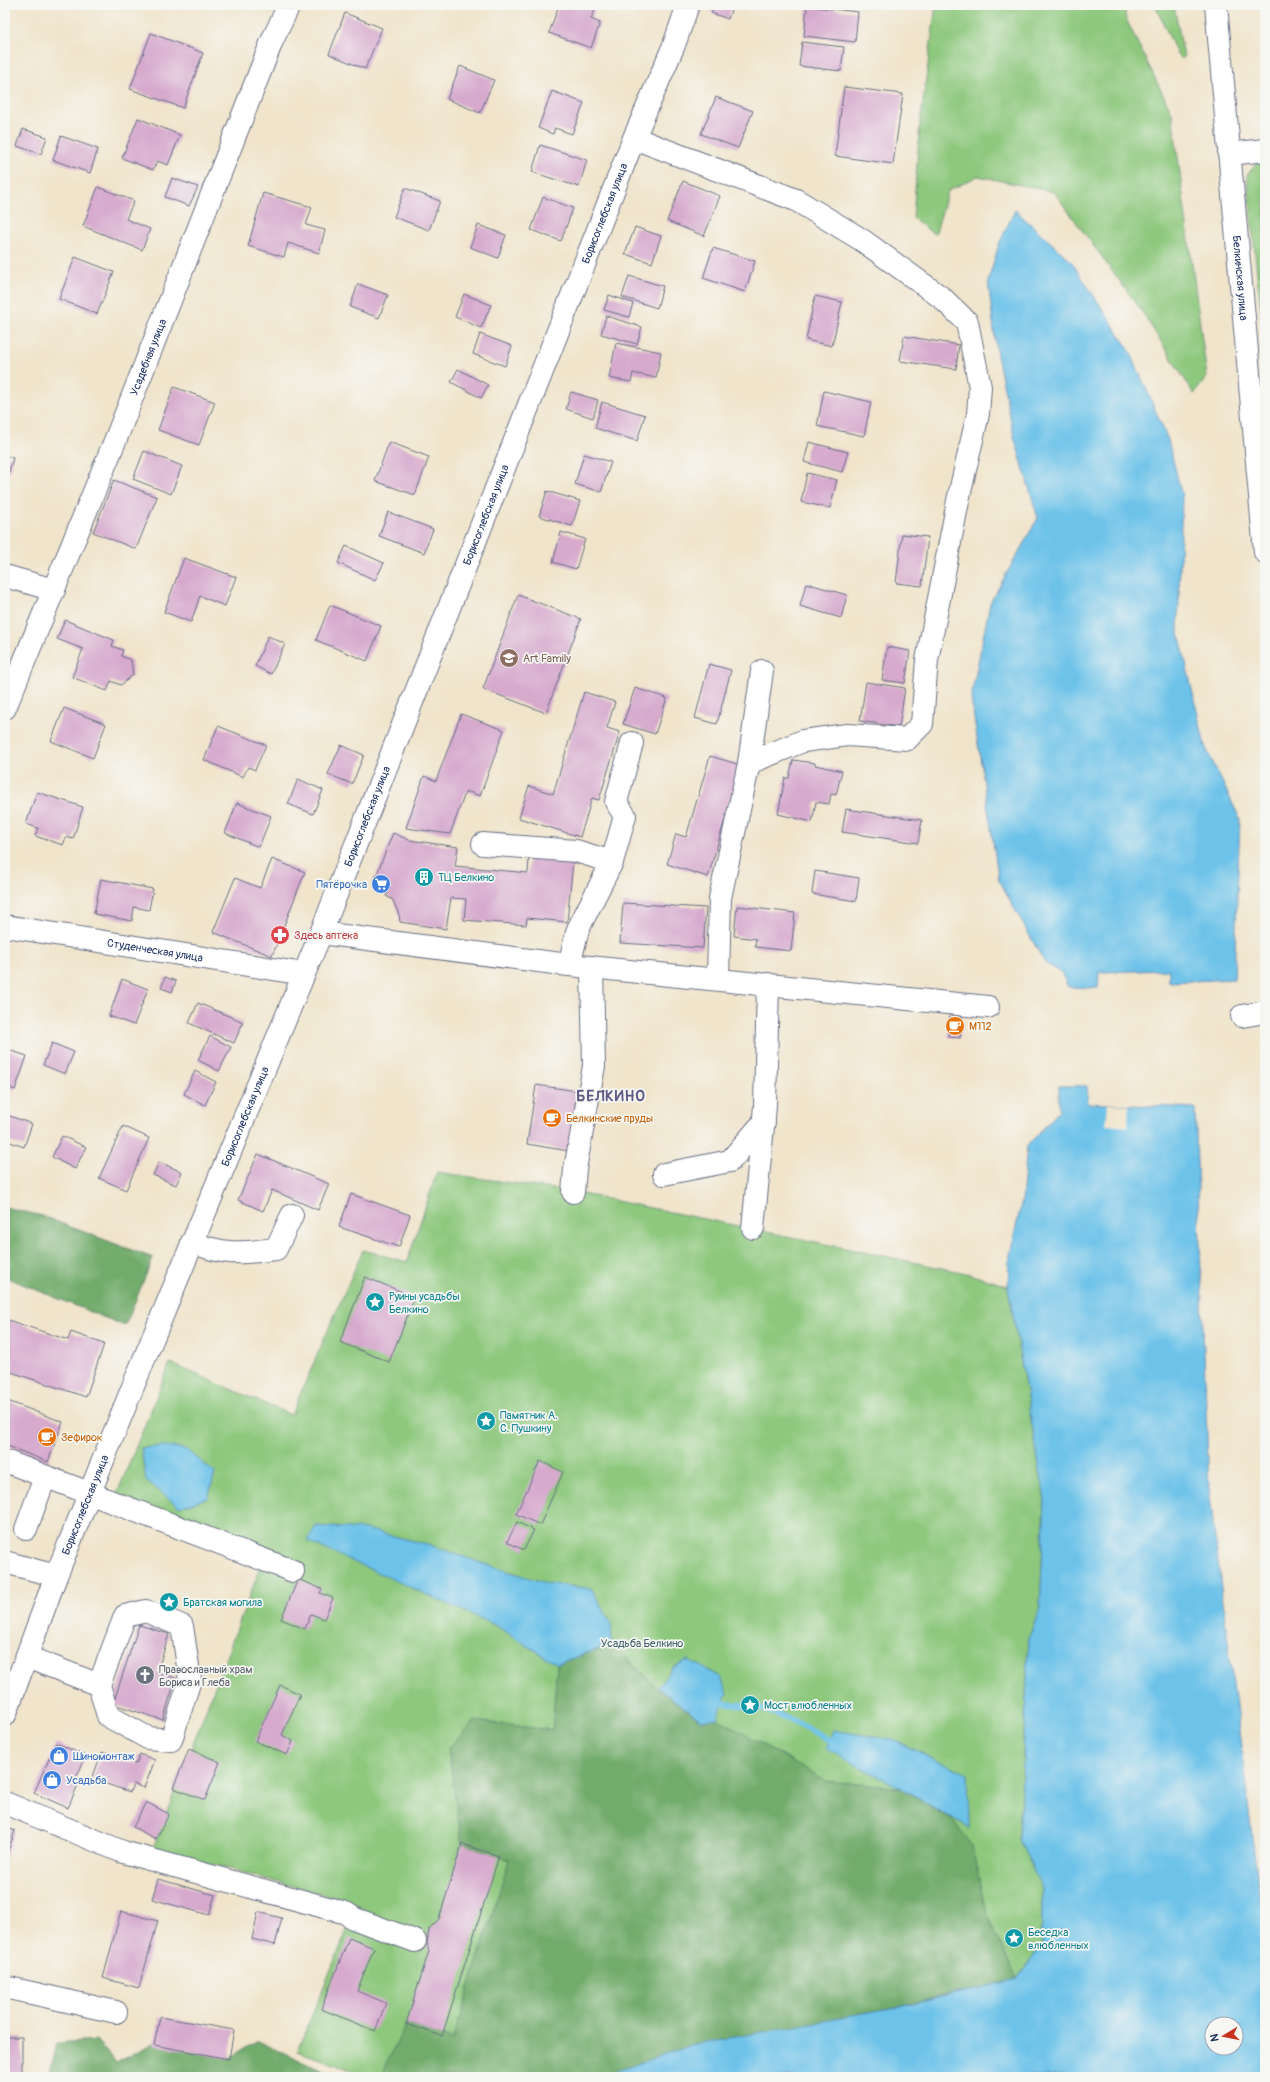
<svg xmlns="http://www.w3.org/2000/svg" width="1270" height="2082" font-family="Pangolin,sans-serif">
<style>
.green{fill:#8dc87d;stroke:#547c6e}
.forest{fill:#72ac6c;stroke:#466e65}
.water{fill:#6dc2e9;stroke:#4478a4;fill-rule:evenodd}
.pier{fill:#f0e4cb}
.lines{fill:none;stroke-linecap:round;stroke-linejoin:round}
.stream{stroke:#6dc2e9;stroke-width:6}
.building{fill:#d6a9cd}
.minor-casing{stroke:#666e84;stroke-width:24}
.minor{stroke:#fff;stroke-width:22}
.labels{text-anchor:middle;stroke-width:3.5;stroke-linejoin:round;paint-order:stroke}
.street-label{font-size:11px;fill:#1b2f5e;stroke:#f6f6f2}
.education-label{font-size:11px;fill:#785e54;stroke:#f6f6f2;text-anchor:start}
.culture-label{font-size:11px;fill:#0d838f;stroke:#f6f6f2;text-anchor:start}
.shop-label{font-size:11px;fill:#366cbe;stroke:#f6f6f2;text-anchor:start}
.health-label{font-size:11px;fill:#be3a42;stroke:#f6f6f2;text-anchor:start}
.food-label{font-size:11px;fill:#c56008;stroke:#f6f6f2;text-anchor:start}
.park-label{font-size:11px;fill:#3d5d67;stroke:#f6f6f2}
.worship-label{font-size:11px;fill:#5b616d;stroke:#f6f6f2;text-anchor:start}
.district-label{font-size:15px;font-weight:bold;letter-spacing:1px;fill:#5c5a85;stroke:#f6f6f2}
</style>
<rect width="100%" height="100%" fill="#f6f6f2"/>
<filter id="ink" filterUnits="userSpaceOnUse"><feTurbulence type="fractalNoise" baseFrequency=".025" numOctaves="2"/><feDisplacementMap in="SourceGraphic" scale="8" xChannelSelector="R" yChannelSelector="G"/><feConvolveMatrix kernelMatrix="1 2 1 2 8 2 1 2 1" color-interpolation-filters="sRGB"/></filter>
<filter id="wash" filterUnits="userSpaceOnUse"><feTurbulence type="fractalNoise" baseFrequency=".012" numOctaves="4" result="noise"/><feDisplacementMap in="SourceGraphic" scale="16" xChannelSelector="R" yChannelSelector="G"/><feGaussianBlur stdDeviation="0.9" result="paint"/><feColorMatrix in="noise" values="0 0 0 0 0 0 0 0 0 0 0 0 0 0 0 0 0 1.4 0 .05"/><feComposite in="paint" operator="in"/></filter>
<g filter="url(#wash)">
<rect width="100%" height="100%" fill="#f0e4cb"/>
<!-- green -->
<path class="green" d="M 936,5 L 1124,5 L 1126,19 L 1172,113 L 1207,377 L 1194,394 L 1141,310 L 1054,192 L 978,176 L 948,191 L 935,235 L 913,218 L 920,123 Z
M 1155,5 L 1174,5 L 1184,57 L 1182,59 L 1177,54 Z
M 1265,159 L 1265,353 L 1247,175 L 1260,160 Z
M 437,1172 L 573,1192 L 966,1273 L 1008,1286 L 1045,1500 L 1040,1608 L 1029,1638 L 1019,1839 L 1042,1889 L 1042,1945 L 1017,1979 L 601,2077 L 371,2077 L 297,2051 L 358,1904 L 153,1848 L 267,1550 L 116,1496 L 170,1363 L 291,1415 L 363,1250 L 407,1262 Z"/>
<!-- forest -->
<path class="forest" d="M 5,1207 L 42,1216 L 153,1258 L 125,1326 L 5,1277 Z
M 612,1644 L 658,1688 L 702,1721 L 717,1718 L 826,1781 L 901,1788 L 951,1819 L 972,1846 L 986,1912 L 1017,1979 L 601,2077 L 380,2077 L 406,2024 L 453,2039 L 509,1860 L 462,1844 L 448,1748 L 475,1721 L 552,1730 L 557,1664 Z
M 96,2040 L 116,2063 L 154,2043 L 229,2059 L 258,2041 L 337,2077 L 49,2077 L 57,2043 Z"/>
<!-- water -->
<path class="water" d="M 1015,210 L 1071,261 L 1130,351 L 1168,440 L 1182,496 L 1178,629 L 1205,746 L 1240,819 L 1234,979 L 1169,982 L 1169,970 L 1099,972 L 1098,988 L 1068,987 L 1061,972 L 1045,963 L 999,881 L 971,698 L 990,603 L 1038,518 L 1014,436 L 997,355 L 988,281 L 999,244 Z
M 1059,1086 L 1087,1086 L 1088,1103 L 1195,1108 L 1209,1489 L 1260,1900 L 1265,1904 L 1265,2077 L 601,2077 L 689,2045 L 891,2009 L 1017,1979 L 1042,1945 L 1042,1889 L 1019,1839 L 1029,1638 L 1040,1608 L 1045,1500 L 1008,1286 L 1009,1259 L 1022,1200 L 1027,1146 L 1059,1111 ZM 1212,2024 L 1236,2024 L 1236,2048 L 1212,2048 Z
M 165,1446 L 187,1450 L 215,1473 L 208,1498 L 179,1507 L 146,1480 L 141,1448 Z
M 316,1526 L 365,1529 L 430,1545 L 484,1564 L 546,1583 L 592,1589 L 611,1623 L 612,1644 L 557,1664 L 495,1625 L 307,1541 Z
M 688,1660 L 721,1677 L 727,1694 L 717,1718 L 702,1721 L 658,1688 L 672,1668 Z
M 833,1730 L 893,1740 L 968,1774 L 969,1829 L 901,1788 L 826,1749 Z"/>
<!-- pier -->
<path class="pier" d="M 1108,1104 L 1129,1105 L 1128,1127 L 1106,1125 Z"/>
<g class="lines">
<!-- stream -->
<path class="stream" d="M 723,1704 C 764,1703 794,1722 830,1740"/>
</g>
<g id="blocks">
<!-- building -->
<path class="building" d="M 559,5 L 597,5 L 591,19 L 600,23 L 591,48 L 549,33 Z
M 714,5 L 733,5 L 728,19 L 711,13 Z
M 807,6 L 858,12 L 855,42 L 804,36 Z
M 345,13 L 382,28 L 365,69 L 329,54 Z
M 151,33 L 203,53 L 183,108 L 130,89 Z
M 802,42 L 844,47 L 841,71 L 799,66 Z
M 460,66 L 494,80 L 480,113 L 447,99 Z
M 844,87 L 903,94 L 893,164 L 835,156 Z
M 552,91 L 584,103 L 572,134 L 555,128 L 553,134 L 538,128 Z
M 716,97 L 753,111 L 738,148 L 701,134 Z
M 138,118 L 180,135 L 168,165 L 157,161 L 153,170 L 122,158 Z
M 23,129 L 47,137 L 41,154 L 17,146 Z
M 61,136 L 98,149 L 90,173 L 53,160 Z
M 540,145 L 587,160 L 579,187 L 532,172 Z
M 172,178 L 198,187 L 189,206 L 165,197 Z
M 683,181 L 720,196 L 704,236 L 667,221 Z
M 98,187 L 134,201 L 126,219 L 150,229 L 142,250 L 83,226 Z
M 405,188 L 440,201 L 429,230 L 394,217 Z
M 263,193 L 312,207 L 306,225 L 325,230 L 319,253 L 288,243 L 284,257 L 248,246 Z
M 543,197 L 573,208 L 561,241 L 531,230 Z
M 478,225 L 506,235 L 498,258 L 470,247 Z
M 635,227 L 661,236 L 652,263 L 625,254 Z
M 713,248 L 755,261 L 745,292 L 703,278 Z
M 75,257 L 114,272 L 97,314 L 59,299 Z
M 629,276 L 663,286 L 657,308 L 622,297 Z
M 358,284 L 388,295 L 379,318 L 350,307 Z
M 464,294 L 491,305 L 481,328 L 455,317 Z
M 609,295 L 633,303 L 629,317 L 604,310 Z
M 815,296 L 842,302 L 832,346 L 806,340 Z
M 606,316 L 642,327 L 637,344 L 601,334 Z
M 480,334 L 512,346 L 505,366 L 473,354 Z
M 904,336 L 959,345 L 956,369 L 900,361 Z
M 616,343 L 661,352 L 656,378 L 633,373 L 631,382 L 609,378 Z
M 458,369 L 488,385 L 481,398 L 451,382 Z
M 174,387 L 215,402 L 199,445 L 158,430 Z
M 824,391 L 871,402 L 864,436 L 817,426 Z
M 571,392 L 598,400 L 593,418 L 566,409 Z
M 602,402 L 645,415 L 637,441 L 595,428 Z
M 389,442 L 429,457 L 415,495 L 375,481 Z
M 809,442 L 848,452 L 842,472 L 804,462 Z
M 144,451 L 182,466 L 171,494 L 133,479 Z
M 584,454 L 611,462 L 601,492 L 575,484 Z
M 5,456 L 13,458 L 6,482 L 5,482 Z
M 807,473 L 837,480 L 830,508 L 801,502 Z
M 114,480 L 157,497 L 136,549 L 93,532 Z
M 547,491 L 580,501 L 572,526 L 539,516 Z
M 388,512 L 433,529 L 424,553 L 379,536 Z
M 561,532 L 585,539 L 576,569 L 553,562 Z
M 902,534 L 928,537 L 922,586 L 896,583 Z
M 346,546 L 384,563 L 375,580 L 338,563 Z
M 184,558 L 236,577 L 225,606 L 200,596 L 191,622 L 164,612 Z
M 806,583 L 847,595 L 841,618 L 800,606 Z
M 518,595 L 581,619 L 546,713 L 483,689 Z
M 330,605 L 381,626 L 367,661 L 316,640 Z
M 65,620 L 114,640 L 112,646 L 123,650 L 121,656 L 131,660 L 133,675 L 121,685 L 111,681 L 107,691 L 72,677 L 83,649 L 57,639 Z
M 268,636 L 285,644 L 271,674 L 255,666 Z
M 887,647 L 910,651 L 905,683 L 882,680 Z
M 709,664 L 731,670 L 717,724 L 695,718 Z
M 866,682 L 905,688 L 899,727 L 860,721 Z
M 635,688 L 667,698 L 655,734 L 623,724 Z
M 584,692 L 615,702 L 607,728 L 620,732 L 599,800 L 592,798 L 580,837 L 519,818 L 529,786 L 553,794 Z
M 64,708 L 106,724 L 93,758 L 51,741 Z
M 461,714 L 504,730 L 480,796 L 466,791 L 450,834 L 406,828 L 424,776 L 436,781 Z
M 218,726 L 266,745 L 255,770 L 248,767 L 243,777 L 204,760 Z
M 341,745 L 364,755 L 352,784 L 328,774 Z
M 710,756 L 741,765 L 708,877 L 667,864 L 676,834 L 686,837 Z
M 793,760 L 815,763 L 815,765 L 842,771 L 836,795 L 831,794 L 829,804 L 816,802 L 812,822 L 778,814 L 785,778 L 789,778 Z
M 298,779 L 323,790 L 313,814 L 288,804 Z
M 37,792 L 83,807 L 73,839 L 66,837 L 63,845 L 35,836 L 38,828 L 26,824 Z
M 237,803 L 271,816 L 259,847 L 225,833 Z
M 846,809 L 922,820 L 918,843 L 842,832 Z
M 393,833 L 409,840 L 458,847 L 455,866 L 528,873 L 529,858 L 573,862 L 567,922 L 527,918 L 526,925 L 464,920 L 466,899 L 451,898 L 446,929 L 400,922 L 399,915 L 393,900 L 386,896 L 390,887 L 374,881 Z
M 272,859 L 305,872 L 272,956 L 213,932 L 235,878 L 260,888 Z
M 815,871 L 859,878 L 856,901 L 812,894 Z
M 101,879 L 153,889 L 149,910 L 134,907 L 132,921 L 94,914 Z
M 623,903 L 706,908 L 703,948 L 620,943 Z
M 737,906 L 795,913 L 791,951 L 755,947 L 756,939 L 734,936 Z
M 165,977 L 176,981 L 172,992 L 161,988 Z
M 122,979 L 148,989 L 134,1025 L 109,1016 Z
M 198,1003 L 243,1022 L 234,1043 L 189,1023 Z
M 950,1015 L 962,1016 L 960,1038 L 948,1037 Z
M 210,1036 L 231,1047 L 219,1071 L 198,1060 Z
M 52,1043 L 74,1052 L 65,1074 L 43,1065 Z
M 5,1049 L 27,1056 L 15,1090 L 5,1086 Z
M 195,1071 L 216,1082 L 205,1105 L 184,1094 Z
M 536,1085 L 577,1091 L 569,1151 L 527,1144 Z
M 7,1115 L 32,1124 L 24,1147 L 5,1140 Z
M 123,1126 L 149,1138 L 126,1190 L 99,1178 Z
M 62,1136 L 86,1147 L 75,1169 L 52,1157 Z
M 258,1154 L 329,1184 L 318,1210 L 272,1190 L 263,1211 L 238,1200 Z
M 159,1162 L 182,1172 L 176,1185 L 153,1175 Z
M 351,1194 L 410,1215 L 399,1247 L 339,1227 Z
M 365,1277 L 415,1297 L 389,1362 L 340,1342 Z
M 5,1319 L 68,1340 L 71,1332 L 104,1344 L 86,1397 L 5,1370 Z
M 5,1400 L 63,1422 L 48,1462 L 5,1445 Z
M 540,1461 L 563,1472 L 540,1525 L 516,1514 Z
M 517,1522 L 534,1530 L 524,1550 L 507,1542 Z
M 298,1579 L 322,1589 L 320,1593 L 333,1598 L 324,1619 L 311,1614 L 305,1629 L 281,1619 Z
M 139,1625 L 169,1634 L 157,1672 L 176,1678 L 163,1720 L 113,1704 Z
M 280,1685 L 300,1694 L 282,1735 L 293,1741 L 287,1755 L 255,1741 Z
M 56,1743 L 86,1756 L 76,1778 L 80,1780 L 68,1808 L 34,1793 Z
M 189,1749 L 220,1762 L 205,1800 L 173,1788 Z
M 102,1752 L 136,1764 L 140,1754 L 155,1760 L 144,1788 L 133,1784 L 130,1792 L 92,1779 Z
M 146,1802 L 169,1814 L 156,1839 L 133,1827 Z
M 5,1827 L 15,1831 L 5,1860 Z
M 462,1844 L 499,1856 L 442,2036 L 406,2024 L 429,1951 L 427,1943 L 429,1929 L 439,1919 Z
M 158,1879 L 215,1895 L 209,1915 L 152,1899 Z
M 121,1911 L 158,1921 L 139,1988 L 103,1978 Z
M 258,1912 L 282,1918 L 275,1945 L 252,1939 Z
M 349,1938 L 374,1948 L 357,1991 L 386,2003 L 375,2031 L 321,2009 Z
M 160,2017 L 234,2030 L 229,2059 L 154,2045 Z
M 5,2037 L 22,2037 L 22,2076 L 5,2076 Z"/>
</g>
</g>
<g filter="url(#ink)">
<use href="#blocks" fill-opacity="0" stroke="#666e84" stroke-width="1"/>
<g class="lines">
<!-- minor casing -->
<g class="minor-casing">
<g id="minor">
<path id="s1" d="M 1216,5 L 1265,552"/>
<path d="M 634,138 L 796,200 L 862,240 L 942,298 L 967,322 L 980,387 L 978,414 L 959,496 L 927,660 L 922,724 L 907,739 L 847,735 L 803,741 L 749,763 L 720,898 L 718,979"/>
<path d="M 1229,154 L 1265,150"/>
<path d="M 5,576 L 54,590"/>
<path id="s2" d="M 5,708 L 117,436 L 272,41 L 289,5"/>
<path d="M 749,763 L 762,671"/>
<path d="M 483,844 L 576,851 L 612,862"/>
<path id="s3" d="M 5,926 L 304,974"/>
<path d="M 321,933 L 569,965 L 988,1007"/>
<path d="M 569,965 L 578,929 L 612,862 L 625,816 L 616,802 L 632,743"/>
<path d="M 1242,1016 L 1265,1012"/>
<path d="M 664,1174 L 730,1161 L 764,1122"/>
<path d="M 573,1192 L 575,1169 L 594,1066 L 592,967"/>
<path d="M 753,1228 L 765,1106 L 768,984"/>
<path d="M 192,1242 C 224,1256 242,1253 276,1249 L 292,1215"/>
<path d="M 5,1461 L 293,1571"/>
<path d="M 26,1529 L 45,1477"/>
<path d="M 5,1562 L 56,1576"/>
<path d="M 27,1657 L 99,1685 L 108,1716 L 148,1738 L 171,1740 L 190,1680 L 182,1626 L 146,1611 L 125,1616 L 99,1685"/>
<path id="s4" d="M 5,1715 L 56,1576 L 145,1357 L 321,933 L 634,138 L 674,45 L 688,5"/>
<path d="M 5,1803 L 123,1852 L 346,1913 L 353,1918 L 415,1941"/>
<path d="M 5,1987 L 116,2012"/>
</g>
</g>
<!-- minor -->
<use href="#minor" class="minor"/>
</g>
</g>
<!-- icons -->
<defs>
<g id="school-disc" transform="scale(1)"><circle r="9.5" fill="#8d6e63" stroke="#f6f6f2"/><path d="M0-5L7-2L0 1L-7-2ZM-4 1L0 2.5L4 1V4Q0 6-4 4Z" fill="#fff"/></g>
<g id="building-disc" transform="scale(1)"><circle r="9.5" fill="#0f9aa8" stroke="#f6f6f2"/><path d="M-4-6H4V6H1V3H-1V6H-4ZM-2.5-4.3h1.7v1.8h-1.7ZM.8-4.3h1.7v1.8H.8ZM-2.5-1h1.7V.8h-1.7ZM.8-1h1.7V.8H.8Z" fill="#fff"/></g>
<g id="supermarket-disc" transform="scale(1)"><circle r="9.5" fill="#3f7fe0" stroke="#f6f6f2"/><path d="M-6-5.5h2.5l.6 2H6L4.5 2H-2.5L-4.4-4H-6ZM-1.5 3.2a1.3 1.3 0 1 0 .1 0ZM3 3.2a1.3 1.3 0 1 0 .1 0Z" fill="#fff"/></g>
<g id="pharmacy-disc" transform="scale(1)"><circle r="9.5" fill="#e0444e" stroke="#f6f6f2"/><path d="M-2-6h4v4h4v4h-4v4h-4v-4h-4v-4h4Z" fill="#fff"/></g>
<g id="cafe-disc" transform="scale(1)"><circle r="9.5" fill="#e8710a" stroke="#f6f6f2"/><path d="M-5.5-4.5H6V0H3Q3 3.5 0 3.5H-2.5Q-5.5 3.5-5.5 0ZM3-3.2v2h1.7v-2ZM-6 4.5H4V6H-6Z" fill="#fff"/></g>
<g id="sight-disc" transform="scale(1)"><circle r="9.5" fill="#0f9aa8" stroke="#f6f6f2"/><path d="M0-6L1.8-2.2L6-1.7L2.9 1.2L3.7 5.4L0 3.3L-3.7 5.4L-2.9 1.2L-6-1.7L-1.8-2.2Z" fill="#fff"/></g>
<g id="church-disc" transform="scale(1)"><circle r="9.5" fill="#6b7280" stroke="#f6f6f2"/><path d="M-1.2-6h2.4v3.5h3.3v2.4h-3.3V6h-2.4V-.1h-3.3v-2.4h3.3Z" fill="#fff"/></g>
<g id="shop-disc" transform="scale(1)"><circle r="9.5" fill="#3f7fe0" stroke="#f6f6f2"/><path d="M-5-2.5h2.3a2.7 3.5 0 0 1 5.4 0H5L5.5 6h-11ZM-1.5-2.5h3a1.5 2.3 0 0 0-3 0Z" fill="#fff"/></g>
</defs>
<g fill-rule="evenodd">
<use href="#school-disc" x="509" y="658"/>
<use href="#building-disc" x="424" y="877"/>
<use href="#supermarket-disc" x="381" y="884"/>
<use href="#pharmacy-disc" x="280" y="935"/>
<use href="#cafe-disc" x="955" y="1026"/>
<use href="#cafe-disc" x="552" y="1118"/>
<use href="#sight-disc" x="375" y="1302"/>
<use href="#sight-disc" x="486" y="1421"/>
<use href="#cafe-disc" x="47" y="1437"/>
<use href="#sight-disc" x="169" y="1602"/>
<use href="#church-disc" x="145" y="1675"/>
<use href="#sight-disc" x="750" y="1705"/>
<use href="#shop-disc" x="59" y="1756"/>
<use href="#shop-disc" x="52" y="1780"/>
<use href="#sight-disc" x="1014" y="1938"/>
</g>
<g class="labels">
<!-- street labels -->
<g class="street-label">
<text dy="4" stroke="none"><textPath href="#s4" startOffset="1617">Борисоглебская улица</textPath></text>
<text dy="4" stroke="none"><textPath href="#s1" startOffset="274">Белкинская улица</textPath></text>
<text dy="4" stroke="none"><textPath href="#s2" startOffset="379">Усадебная улица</textPath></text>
<text dy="4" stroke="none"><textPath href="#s4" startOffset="1293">Борисоглебская улица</textPath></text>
<text dy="4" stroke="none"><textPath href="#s4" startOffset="969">Борисоглебская улица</textPath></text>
<text dy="4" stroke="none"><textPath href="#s3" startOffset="152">Студенческая улица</textPath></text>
<text dy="4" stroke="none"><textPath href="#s4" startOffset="645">Борисоглебская улица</textPath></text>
<text dy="4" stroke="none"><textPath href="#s4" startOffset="225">Борисоглебская улица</textPath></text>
</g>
<!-- education labels -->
<g class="education-label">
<text x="523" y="662">Art Family</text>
</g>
<!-- culture labels -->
<g class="culture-label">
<text x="438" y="881">ТЦ Белкино</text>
<text x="389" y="1300">Руины усадьбы<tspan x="389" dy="13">Белкино</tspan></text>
<text x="500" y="1419">Памятник А.<tspan x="500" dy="13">С. Пушкину</tspan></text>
<text x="183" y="1606">Братская могила</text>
<text x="764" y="1709">Мост влюбленных</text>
<text x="1028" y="1936">Беседка<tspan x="1028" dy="13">влюбленных</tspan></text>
</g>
<!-- shop labels -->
<g class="shop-label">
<text x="367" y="888" text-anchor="end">Пятёрочка</text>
<text x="73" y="1760">Шиномонтаж</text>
<text x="66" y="1784">Усадьба</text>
</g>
<!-- health labels -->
<g class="health-label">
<text x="294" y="939">Здесь аптека</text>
</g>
<!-- food labels -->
<g class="food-label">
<text x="969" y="1030">М112</text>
<text x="566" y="1122">Белкинские пруды</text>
<text x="61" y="1441">Зефирок</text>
</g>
<!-- park labels -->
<g class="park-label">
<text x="642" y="1647">Усадьба Белкино</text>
</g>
<!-- worship labels -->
<g class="worship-label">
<text x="159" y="1673">Православный храм<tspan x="159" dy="13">Бориса и Глеба</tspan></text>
</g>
<!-- district labels -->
<g class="district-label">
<text x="611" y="1101">БЕЛКИНО</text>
</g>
</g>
<!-- margin -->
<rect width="1270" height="2082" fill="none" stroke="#f6f6f2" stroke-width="20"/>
<!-- north arrow -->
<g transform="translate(1224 2036) rotate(260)"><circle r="19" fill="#f6f6f2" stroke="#9ea6b7"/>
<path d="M0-3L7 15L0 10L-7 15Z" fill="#c8321e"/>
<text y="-6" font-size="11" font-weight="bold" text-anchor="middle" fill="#1b2f5e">N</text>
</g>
</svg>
